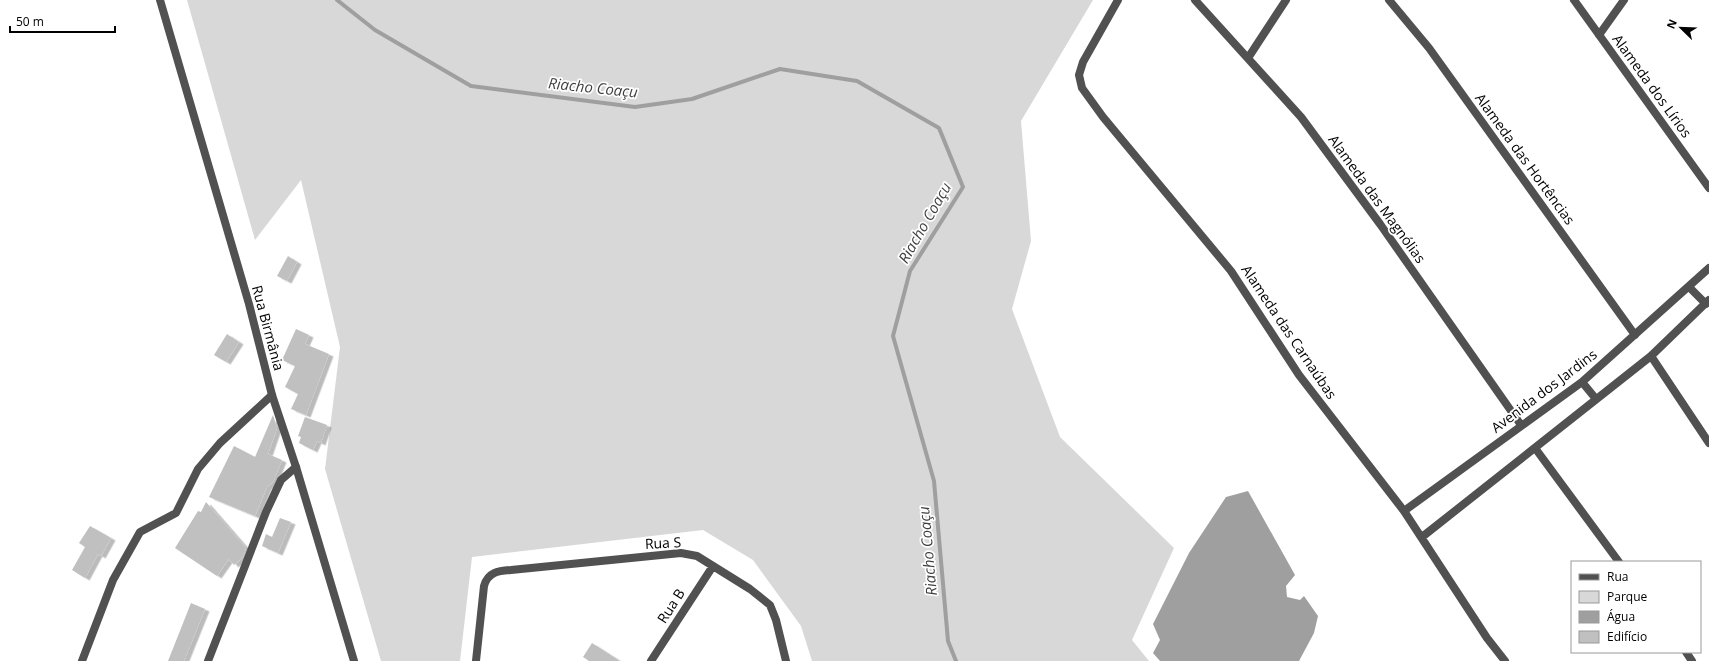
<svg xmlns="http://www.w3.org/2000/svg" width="1709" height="661" font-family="'Open Sans',sans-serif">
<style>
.green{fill:#d8d8d8}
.water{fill:#9f9f9f}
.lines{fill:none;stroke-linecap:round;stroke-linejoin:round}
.stream{stroke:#9f9f9f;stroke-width:4}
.building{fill:#c0c0c0;filter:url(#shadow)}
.minor{stroke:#515151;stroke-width:8}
.tertiary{stroke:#515151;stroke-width:8}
.labels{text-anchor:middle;stroke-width:3.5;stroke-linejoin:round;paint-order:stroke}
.street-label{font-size:14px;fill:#000;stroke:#fff}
.water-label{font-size:15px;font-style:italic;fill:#404040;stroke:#fff}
</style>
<defs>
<filter id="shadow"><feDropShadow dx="4.5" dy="2.5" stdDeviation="0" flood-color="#0004"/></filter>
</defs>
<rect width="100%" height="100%" fill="#fff"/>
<!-- green -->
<path class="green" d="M 187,0 L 1093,0 L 1021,121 L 1031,241 L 1012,309 L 1060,437 L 1174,548 L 1132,640 L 1149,661 L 812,661 L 801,626 L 753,560 L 703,530 L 472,557 L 460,661 L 381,661 L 325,469 L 340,347 L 301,180 L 255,240 Z"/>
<!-- water -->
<path class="water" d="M 1248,491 L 1295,575 L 1286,586 L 1287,597 L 1300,600 L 1304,596 L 1318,616 L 1314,633 L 1299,661 L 1160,661 L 1153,653 L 1160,640 L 1153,624 L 1189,553 L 1226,497 Z"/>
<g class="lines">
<!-- stream -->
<path class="stream" d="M 337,0 L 375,30 L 471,86 L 635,107 L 692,99 L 780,69 L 857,81 L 939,128 L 963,187 L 910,271 L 893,336 L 934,481 L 948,641 L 956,661"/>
</g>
<!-- building -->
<path class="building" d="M 288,256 L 297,262 L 287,281 L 277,276 Z
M 296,329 L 309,335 L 305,344 L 329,354 L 306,415 L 291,409 L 298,394 L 285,387 L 295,366 L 282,360 Z
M 227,334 L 239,342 L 226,362 L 214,355 Z
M 273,415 L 277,428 L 268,454 L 282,460 L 273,482 L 267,487 L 255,516 L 209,497 L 234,446 L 255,457 Z
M 305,417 L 327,425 L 321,443 L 317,441 L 313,450 L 299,443 L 301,437 L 298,436 Z
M 206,502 L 246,548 L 243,557 L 234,565 L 229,559 L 217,576 L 175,548 L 198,511 L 201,512 Z
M 280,518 L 291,522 L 278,553 L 262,546 L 266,534 L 272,537 Z
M 90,526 L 111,538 L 101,556 L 98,554 L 85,578 L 72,570 L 85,547 L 79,543 Z
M 191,603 L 205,609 L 184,661 L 168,661 Z
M 592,643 L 620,661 L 589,661 L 583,657 Z"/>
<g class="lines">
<!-- minor -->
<path class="minor" d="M 1118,0 L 1083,62 L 1079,75 L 1082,88 L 1103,117 L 1231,271 L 1299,375 L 1404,511 L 1487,638 L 1505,661
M 1195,0 L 1301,117 L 1380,224 L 1521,425
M 1389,0 L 1429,48 L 1635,335
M 1574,0 L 1709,188
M 1599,35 L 1624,0
M 1248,58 L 1286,0
M 1689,287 L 1706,304
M 1651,356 L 1709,443
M 1582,382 L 1596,399
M 1535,448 L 1619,562
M 1404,511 L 1582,382 L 1709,268
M 1422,537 L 1651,356 L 1709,300
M 1686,652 L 1692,661
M 82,661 L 113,580 L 140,532 L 176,513 L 198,469 L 220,443 L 272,395
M 208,661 L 266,512 L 281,480 L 296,467
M 476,661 L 484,586 C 488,572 498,571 511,570 L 681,553 L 697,556 L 750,589 L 770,605 L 776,620 L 786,661
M 651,661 L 713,566"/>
<!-- tertiary -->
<path class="tertiary" d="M 160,0 L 249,304 L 272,395 L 296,467 L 354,661"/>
</g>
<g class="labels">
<!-- street labels -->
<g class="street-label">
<text transform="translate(1652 86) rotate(54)" y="5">Alameda dos Lírios</text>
<text transform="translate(1525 159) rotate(54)" y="5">Alameda das Hortências</text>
<text transform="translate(1377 199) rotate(54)" y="5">Alameda das Magnólias</text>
<text transform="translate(268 328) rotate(75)" y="5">Rua Birmânia</text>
<text transform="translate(1289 332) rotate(56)" y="5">Alameda das Carnaúbas</text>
<text transform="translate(1544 391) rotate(-37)" y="5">Avenida dos Jardins</text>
<text transform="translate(663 543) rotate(-3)" y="5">Rua S</text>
<text transform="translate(671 606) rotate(-57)" y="5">Rua B</text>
</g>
<!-- water labels -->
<g class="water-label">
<text transform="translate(593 88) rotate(6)" y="5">Riacho Coaçu</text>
<text transform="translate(925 223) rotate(-60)" y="5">Riacho Coaçu</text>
<text transform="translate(928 551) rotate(-95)" y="5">Riacho Coaçu</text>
</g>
</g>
<!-- legend -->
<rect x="1571" y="561" width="130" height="92" fill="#ffffff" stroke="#999999"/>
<rect x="1579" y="574" width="20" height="6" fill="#515151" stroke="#999999"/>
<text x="1607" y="581" font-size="12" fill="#000000">Rua</text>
<rect x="1579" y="591" width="20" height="12" fill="#d8d8d8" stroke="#999999"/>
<text x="1607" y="601" font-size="12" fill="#000000">Parque</text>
<rect x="1579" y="611" width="20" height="12" fill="#9f9f9f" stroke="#999999"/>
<text x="1607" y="621" font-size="12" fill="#000000">Água</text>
<rect x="1579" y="631" width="20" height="12" fill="#c0c0c0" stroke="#999999"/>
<text x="1607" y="641" font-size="12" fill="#000000">Edifício</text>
<!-- north arrow -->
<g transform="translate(1681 28) rotate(293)" stroke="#ffffff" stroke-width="3" paint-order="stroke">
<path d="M0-3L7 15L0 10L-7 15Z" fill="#000000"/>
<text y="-6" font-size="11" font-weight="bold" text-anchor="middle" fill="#000000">N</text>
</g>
<!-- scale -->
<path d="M10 26v6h105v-6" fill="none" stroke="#000000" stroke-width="2"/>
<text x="16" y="26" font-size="12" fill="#000000" stroke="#ffffff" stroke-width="3" paint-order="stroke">50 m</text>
</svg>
